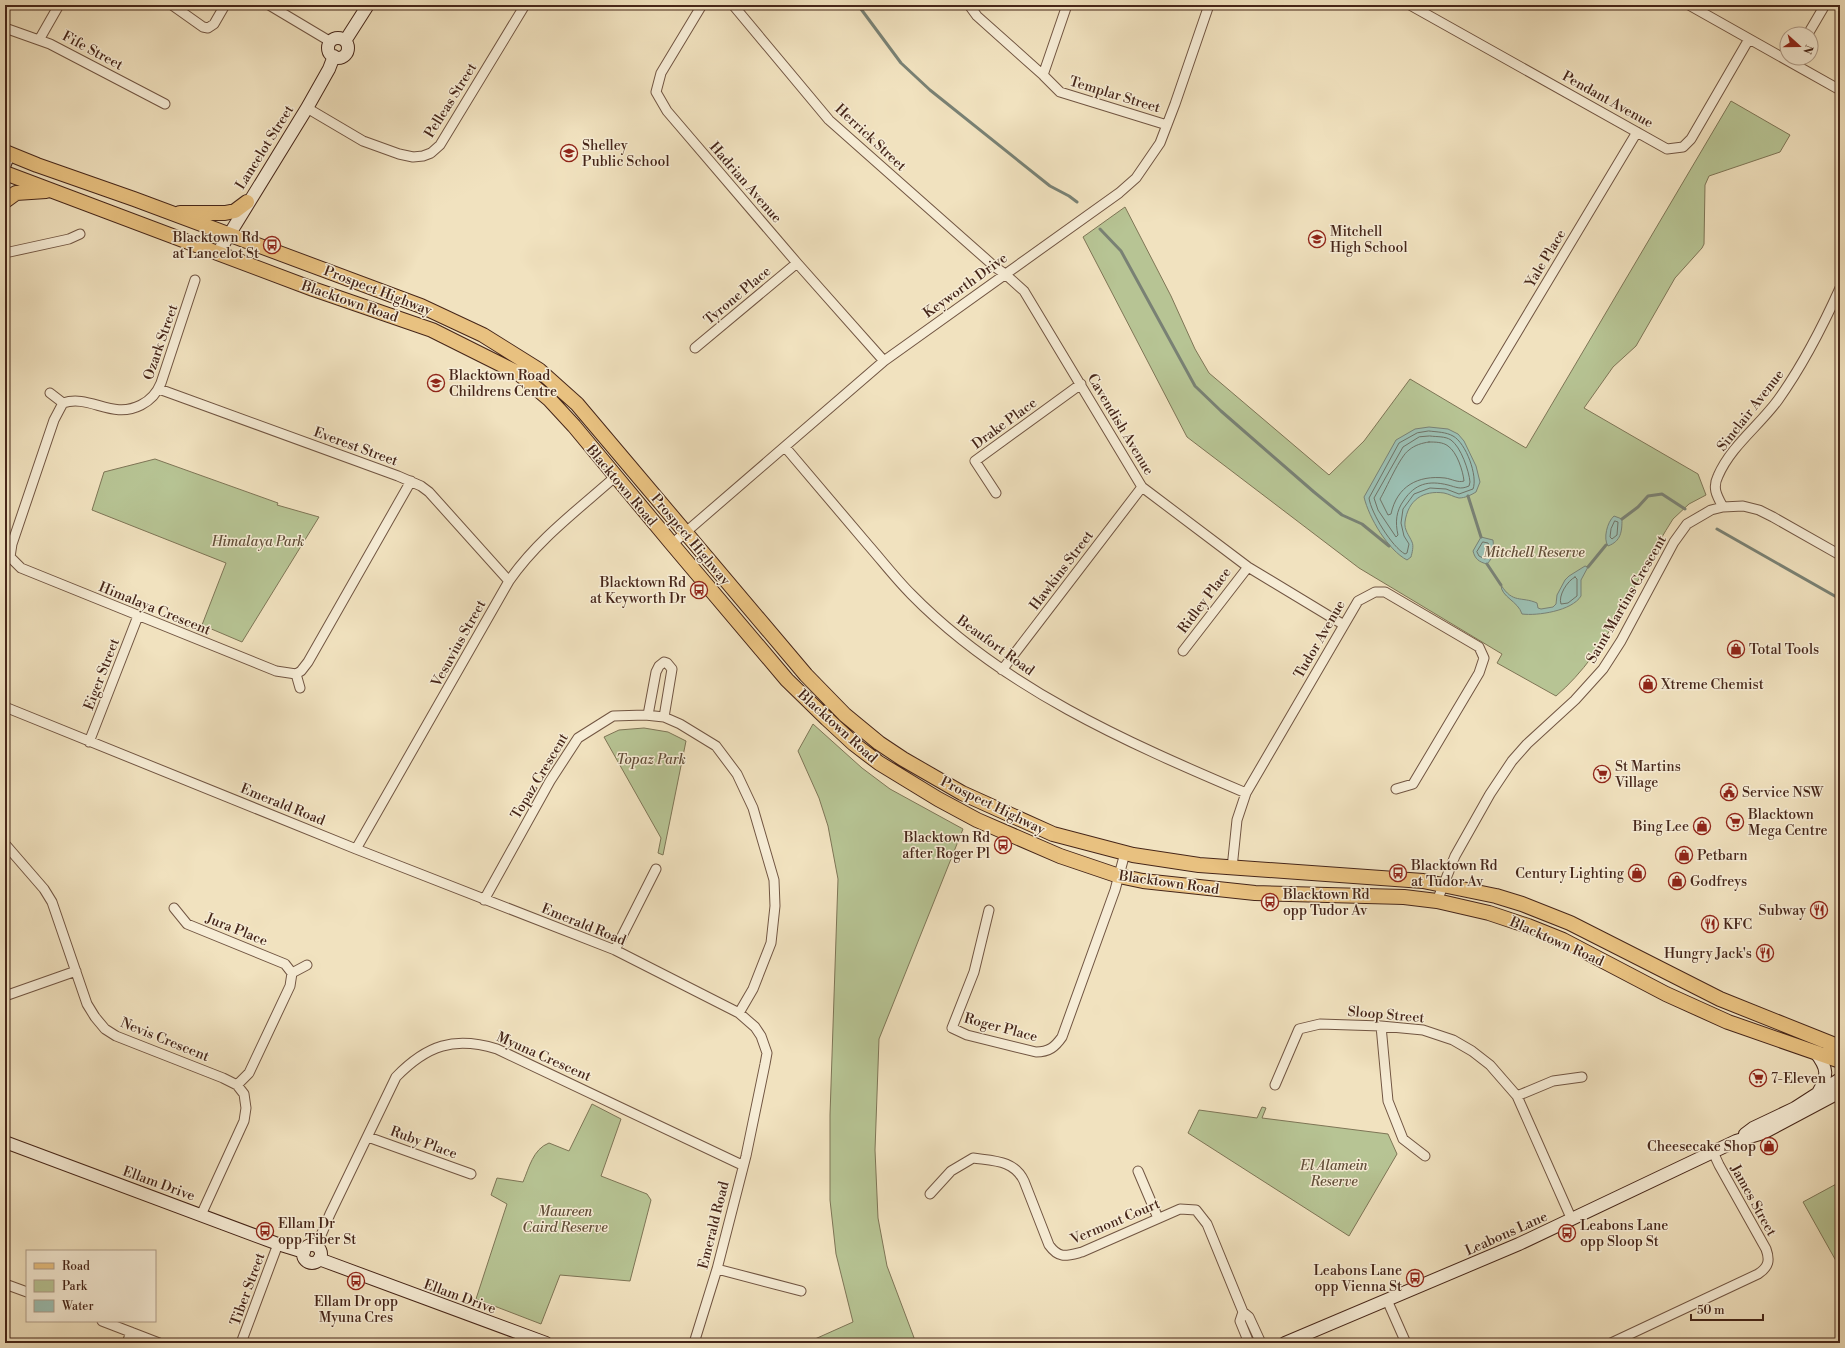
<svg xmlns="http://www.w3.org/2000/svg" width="1845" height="1348" font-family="'Libre Bodoni',serif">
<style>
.green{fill:#b7c494;stroke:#7e7556}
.water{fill:#9bbeb1;stroke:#798174}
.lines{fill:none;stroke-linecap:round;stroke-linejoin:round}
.shore{stroke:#707265;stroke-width:1}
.stream{stroke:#798174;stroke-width:3}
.street-casing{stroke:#715542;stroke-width:11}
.secondary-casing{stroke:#462619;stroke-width:14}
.primary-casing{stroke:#462619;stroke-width:16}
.street{stroke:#f6ecd5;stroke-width:9}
.secondary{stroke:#f6ecd5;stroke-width:12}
.primary{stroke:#e8c180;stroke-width:14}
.labels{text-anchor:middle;stroke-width:3;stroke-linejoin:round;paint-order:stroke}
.street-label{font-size:14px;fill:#462619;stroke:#f6ecd5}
.poi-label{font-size:14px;fill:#462619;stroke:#f6ecd5;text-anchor:start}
.park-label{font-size:14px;font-style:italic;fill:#624e38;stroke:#f6ecd5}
</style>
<rect width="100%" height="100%" fill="#f1e2bf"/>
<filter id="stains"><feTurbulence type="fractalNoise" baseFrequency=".005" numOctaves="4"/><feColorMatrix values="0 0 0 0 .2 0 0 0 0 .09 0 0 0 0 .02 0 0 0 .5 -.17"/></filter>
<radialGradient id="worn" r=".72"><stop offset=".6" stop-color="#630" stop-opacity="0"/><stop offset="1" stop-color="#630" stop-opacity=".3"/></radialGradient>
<!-- green -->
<path class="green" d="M 1731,101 L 1790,135 L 1780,152 L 1709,176 L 1705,185 L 1704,244 L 1702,248 L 1675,278 L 1636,346 L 1613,367 L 1584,408 L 1698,474 L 1706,495 L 1689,504 L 1673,519 C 1635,578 1610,650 1556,696 L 1497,663 L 1502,654 L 1359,568 L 1187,437 L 1083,237 L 1125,207 L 1171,296 L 1195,349 L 1209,373 L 1329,475 L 1364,441 L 1410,379 L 1526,448 Z
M 155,459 L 278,503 L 277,505 L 319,517 L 242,642 L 202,625 L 226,563 L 92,510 L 104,472 Z
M 813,724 L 862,768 L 890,789 L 963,829 L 879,1039 L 875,1150 L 878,1218 L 887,1266 L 916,1343 L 806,1343 L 853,1322 L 836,1254 L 830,1200 L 830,1115 L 838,879 L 828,826 L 819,798 L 798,751 Z
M 644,728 L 668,732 L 686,741 L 663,855 L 658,853 L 661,838 L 604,737 L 619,730 Z
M 592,1104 L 621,1119 L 601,1176 L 647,1194 L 651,1200 L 630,1281 L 560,1275 L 541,1324 L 476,1299 L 507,1204 L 491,1195 L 497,1178 L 523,1182 C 529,1168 533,1149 549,1143 L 569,1151 Z
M 1262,1107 L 1266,1108 L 1262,1118 L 1388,1134 L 1397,1154 L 1349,1236 L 1188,1133 L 1199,1110 L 1257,1118 Z
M 1840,1182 L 1840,1268 L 1803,1202 Z"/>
<!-- water -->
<path class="water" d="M 1429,427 L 1448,429 L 1458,434 L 1464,441 L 1476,466 L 1480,482 L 1476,492 C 1471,495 1465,498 1459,498 C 1454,497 1449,494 1444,493 C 1423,490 1408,500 1405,522 C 1404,530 1409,535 1412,542 C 1414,546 1412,553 1411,557 L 1407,560 C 1388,550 1369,518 1364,497 L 1396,440 L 1415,429 Z
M 1614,516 L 1622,519 C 1622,532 1621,541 1608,546 C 1603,539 1607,522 1614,516 Z
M 1481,537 L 1493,540 C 1494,549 1494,557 1487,564 C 1479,562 1475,559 1473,551 Z
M 1585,566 L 1588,567 L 1581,580 L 1581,596 C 1572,611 1537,616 1522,614 C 1518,601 1501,597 1501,585 C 1513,604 1521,596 1537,603 L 1538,608 L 1541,609 L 1553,607 L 1556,604 L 1557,595 L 1565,580 L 1569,576 Z"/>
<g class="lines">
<!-- shore -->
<path class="shore" d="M 1429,431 C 1437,432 1446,432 1453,436 C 1466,443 1478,476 1473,489 L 1459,494 L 1446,489 L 1430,488 L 1414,494 L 1403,509 L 1401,523 L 1404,536 L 1409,544 L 1407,553 L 1405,554 C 1392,547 1371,513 1369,498 L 1399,443 L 1417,433 Z
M 1430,436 C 1437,437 1445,436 1451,440 C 1461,447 1469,471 1470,482 L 1469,486 C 1460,490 1456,487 1448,485 C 1428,480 1415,484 1404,500 C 1396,511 1395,522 1398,535 L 1396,537 L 1378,510 L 1374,498 L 1403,447 L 1419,437 Z
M 1429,442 C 1435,442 1443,442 1448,446 C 1457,452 1463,471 1464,481 C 1458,483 1452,479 1445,478 C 1418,475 1397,486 1391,514 L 1388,515 L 1380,499 C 1386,489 1400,456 1409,450 C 1415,445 1422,443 1429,442 Z
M 1615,521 L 1618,522 L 1617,535 L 1612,539 L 1610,537 L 1611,529 Z
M 1483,542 L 1488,543 C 1491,548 1490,556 1485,559 L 1479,556 L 1477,552 Z
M 1575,577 L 1577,579 L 1577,596 L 1568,603 L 1561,604 C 1558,596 1567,581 1575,577 Z"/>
<!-- stream -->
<path class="stream" d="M 858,5 L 901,63 L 930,90 L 1050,186 L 1069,196 L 1077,202
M 1100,229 L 1121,251 L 1195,386 L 1221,411 L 1314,492 L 1342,515 L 1362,524 L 1389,546
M 1468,496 L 1481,537
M 1622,519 L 1638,507 L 1648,496 L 1662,494 L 1685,509
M 1717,529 L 1840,599
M 1487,564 L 1501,585
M 1588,567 L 1606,545"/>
<!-- street casing -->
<g class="street-casing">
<path id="street" d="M 172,5 L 203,27 L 208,28 L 214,24 L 225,5
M 269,5 L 331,42
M 702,5 L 661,73 L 656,92 L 667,111 L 797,263 L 884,361
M 733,5 L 829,120 L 995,267 L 1005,274 L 1024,291 L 1142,487 L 1248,567 L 1344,625
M 969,5 L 977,16 L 1043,75 L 1060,92 L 1167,125
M 1410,5 L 1667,149 L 1683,147 L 1691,139 L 1749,39
M 1689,5 L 1840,90
M 5,28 L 50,44 L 165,104
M 1808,34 L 1825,5
M 39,40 L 59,5
M 1043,75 L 1067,5
M 307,108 L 363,141 L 399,154 L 413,157 L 423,156 L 431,153 L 440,145 L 525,5
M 5,253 L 69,239 L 80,234
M 695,348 L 797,263
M 159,389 L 398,476 L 421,486 L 429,492 L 509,581
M 50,393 L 63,403 C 90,394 112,420 141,405 C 151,400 157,393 161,383 L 195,280
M 1477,399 L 1637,132
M 785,447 C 813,480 841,513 869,546 C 883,562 896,579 911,594 C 1003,688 1126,742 1246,793
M 996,493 L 975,461 L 1081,384
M 1723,507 C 1717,496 1712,488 1718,476 C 1731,446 1759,426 1778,400 C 1803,365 1822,328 1840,288
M 672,544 L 884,361 L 1119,193 L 1136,178 L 1160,143 L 1175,104 L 1209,5
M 5,557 L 10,557 L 21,568 L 276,671 L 296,674 L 300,688
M 10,557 L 12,544 L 54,420 L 63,403
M 1183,651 L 1248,567
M 1002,670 L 1142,487
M 296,674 L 301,671 L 308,662 L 411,481
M 5,707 L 356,849 L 615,950 L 739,1013 L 755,1027 L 761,1036 L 767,1053 L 765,1064 L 746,1156 L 717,1269 L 694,1343
M 648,715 L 656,672 L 659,666 L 664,662 L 667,663 L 672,669 L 664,717
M 89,742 L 138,616
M 5,844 L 44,889 L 52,902 L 87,1004 L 95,1017 L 105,1029 L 116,1036 L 223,1078 L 237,1085 L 244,1094 L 246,1108 L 244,1121 L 201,1215
M 356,849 L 509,581 C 537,540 579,509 616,476
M 1232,868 L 1237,820 L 1246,793 L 1358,601 L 1375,592 L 1385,592 L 1479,647 L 1484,658 L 1479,673 L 1413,784 L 1396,789
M 484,900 L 550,781 L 578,738 L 613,716 L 645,715 L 664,717 L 680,724 L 716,746 L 737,774 L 753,808 L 774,880 L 775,906 L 771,943 L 753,989 L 739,1013
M 1437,901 L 1455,856 L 1490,794 L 1512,761 L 1527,744 L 1575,700 L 1603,669 L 1621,641 L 1674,542 L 1687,524 L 1711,510 L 1723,507 L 1743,506 L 1759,510 L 1773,517 L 1840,555
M 174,908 L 187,924 L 285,964 L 292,973
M 989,910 L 974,972 L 952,1028 L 967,1035 L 1036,1052 C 1049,1052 1055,1047 1062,1037 L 1115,890 L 1125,853
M 615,950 L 656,869
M 5,996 L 76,971
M 1381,1026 L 1388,1101 L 1403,1139 L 1425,1156
M 237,1085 L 249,1073 L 290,986 L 292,973 L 307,965
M 1275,1085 L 1299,1029 L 1320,1024 L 1381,1026 L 1423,1030 L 1453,1040 L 1472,1051 L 1490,1065 L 1517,1096 L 1572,1220
M 1517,1096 L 1553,1081 L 1582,1077
M 368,1137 L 471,1174
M 1138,1171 L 1158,1218
M 930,1194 L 951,1171 L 973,1158 C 994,1161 1014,1160 1024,1181 L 1049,1245 C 1059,1259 1066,1256 1082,1252 L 1180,1209 L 1196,1210 L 1207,1224 L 1243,1312 L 1249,1317 L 1261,1343
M 316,1247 L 330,1214 L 396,1077 C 427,1045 454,1036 497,1049 L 742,1165
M 717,1269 L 801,1291
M 5,1284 L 27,1292
M 1387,1300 L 1406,1343
M 1243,1312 L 1240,1321 L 1249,1343
M 102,1321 L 159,1343
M 127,1343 L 131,1332
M 241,1343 L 278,1244
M 1611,1343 L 1758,1274 C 1769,1267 1770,1260 1766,1249 L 1719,1165 L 1713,1152"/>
</g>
<!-- secondary casing -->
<g class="secondary-casing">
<path id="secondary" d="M328 48a10 10 0 1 1 20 0a10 10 0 1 1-20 0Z
M 345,41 L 368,5
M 5,164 L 9,153
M 218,253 L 307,108 L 329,69 L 334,56
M 1816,1053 C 1828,1069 1828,1075 1818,1093
M 1745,1134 L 1753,1128 L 1795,1108 L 1840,1079
M 5,1142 L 278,1244 L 304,1252
M303 1254a9 9 0 1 1 18 0a9 9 0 1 1-18 0Z
M 319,1259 L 546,1343
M 1285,1343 L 1519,1244 L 1736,1141 L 1763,1133 L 1840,1092"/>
</g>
<!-- primary casing -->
<g class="primary-casing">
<path id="primary" d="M 5,152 L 37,165 L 134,199 L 421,306 L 483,335 L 539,370 L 577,404 L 806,675 L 845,715 L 879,743 L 903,759 L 962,793 L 1053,834 L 1133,855 L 1199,865 L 1423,881 L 1496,896 L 1522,904 L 1570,923 L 1720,999 L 1840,1047
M 5,173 L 313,289 L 432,330 L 518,373 L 550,400 L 574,426 L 672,544 L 787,680 L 827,719 L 854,744 L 879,763 L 938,799 L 977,820 L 1060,856 L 1119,876 L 1143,881 L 1255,893 L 1404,897 L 1437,901 L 1489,913 L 1528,926 L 1563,940 L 1666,994 L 1728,1022 L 1840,1061
M 5,201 L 16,193 L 46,191
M 180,213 L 225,213 L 235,211 L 247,202"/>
</g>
<!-- street -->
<use href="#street" class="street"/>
<!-- secondary -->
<use href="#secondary" class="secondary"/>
<!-- primary -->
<use href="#primary" class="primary"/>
</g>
<!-- icons -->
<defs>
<g id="school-ring" transform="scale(0.9)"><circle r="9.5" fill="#f6ecd5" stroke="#8f2418" stroke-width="1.5"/><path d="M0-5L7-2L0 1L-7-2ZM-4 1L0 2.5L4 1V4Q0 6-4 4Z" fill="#8f2418"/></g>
<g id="bus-ring" transform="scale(0.9)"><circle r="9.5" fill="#f6ecd5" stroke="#8f2418" stroke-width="1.5"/><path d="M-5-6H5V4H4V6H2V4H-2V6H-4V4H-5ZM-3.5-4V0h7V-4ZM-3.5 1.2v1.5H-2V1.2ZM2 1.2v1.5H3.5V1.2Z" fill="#8f2418"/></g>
<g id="shop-ring" transform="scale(0.9)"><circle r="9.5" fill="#f6ecd5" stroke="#8f2418" stroke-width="1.5"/><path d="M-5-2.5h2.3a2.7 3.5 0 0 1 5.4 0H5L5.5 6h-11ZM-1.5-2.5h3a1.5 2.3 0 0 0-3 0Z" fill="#8f2418"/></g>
<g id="supermarket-ring" transform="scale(0.9)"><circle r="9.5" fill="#f6ecd5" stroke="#8f2418" stroke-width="1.5"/><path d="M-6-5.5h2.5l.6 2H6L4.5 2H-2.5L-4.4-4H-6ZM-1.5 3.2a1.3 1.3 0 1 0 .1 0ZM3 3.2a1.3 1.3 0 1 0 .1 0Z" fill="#8f2418"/></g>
<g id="civic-ring" transform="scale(0.9)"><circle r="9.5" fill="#f6ecd5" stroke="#8f2418" stroke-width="1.5"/><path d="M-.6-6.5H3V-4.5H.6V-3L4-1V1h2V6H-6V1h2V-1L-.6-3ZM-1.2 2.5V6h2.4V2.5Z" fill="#8f2418"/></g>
<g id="restaurant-ring" transform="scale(0.9)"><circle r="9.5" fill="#f6ecd5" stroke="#8f2418" stroke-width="1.5"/><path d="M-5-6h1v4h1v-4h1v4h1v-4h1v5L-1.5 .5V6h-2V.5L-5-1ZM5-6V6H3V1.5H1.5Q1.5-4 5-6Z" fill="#8f2418"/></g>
</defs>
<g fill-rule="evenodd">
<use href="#school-ring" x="569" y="153"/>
<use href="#school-ring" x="1317" y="239"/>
<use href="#bus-ring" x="272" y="245"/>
<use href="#school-ring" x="436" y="383"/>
<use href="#bus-ring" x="699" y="590"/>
<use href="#shop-ring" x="1736" y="649"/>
<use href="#shop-ring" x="1648" y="684"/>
<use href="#supermarket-ring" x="1602" y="774"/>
<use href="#civic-ring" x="1729" y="792"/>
<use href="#supermarket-ring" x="1735" y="822"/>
<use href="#shop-ring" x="1702" y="826"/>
<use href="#bus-ring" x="1003" y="845"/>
<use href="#shop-ring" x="1684" y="855"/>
<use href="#bus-ring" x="1398" y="873"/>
<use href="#shop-ring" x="1637" y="873"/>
<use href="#shop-ring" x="1677" y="881"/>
<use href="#bus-ring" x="1270" y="902"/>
<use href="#restaurant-ring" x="1819" y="910"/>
<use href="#restaurant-ring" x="1710" y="924"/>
<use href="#restaurant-ring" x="1765" y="953"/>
<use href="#supermarket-ring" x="1758" y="1078"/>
<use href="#shop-ring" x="1769" y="1146"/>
<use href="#bus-ring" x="265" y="1231"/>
<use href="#bus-ring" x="1567" y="1233"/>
<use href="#bus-ring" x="1415" y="1278"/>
<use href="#bus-ring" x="356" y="1281"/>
</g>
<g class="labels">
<!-- street labels -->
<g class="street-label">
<text transform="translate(93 50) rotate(28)" y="5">Fife Street</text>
<text transform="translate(1115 94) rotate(17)" y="5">Templar Street</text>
<text transform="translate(1608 99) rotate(29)" y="5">Pendant Avenue</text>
<text transform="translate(450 100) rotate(-58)" y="5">Pelleas Street</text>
<text transform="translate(871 137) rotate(43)" y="5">Herrick Street</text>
<text transform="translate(264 147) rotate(-58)" y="5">Lancelot Street</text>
<text transform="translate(746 182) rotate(49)" y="5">Hadrian Avenue</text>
<text transform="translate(1545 258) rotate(-59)" y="5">Yale Place</text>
<text transform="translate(965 285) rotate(-36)" y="5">Keyworth Drive</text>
<text transform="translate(378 290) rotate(21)" y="5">Prospect Highway</text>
<text transform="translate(737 295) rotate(-40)" y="5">Tyrone Place</text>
<text transform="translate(350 301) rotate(19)" y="5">Blacktown Road</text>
<text transform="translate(160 342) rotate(-71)" y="5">Ozark Street</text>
<text transform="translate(1750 410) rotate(-52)" y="5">Sinclair Avenue</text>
<text transform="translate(1004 423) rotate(-36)" y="5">Drake Place</text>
<text transform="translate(1121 424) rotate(59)" y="5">Cavendish Avenue</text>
<text transform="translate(356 446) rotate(20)" y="5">Everest Street</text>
<text transform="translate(622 485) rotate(50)" y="5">Blacktown Road</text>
<text transform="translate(691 539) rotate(50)" y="5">Prospect Highway</text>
<text transform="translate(1061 570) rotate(-53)" y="5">Hawkins Street</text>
<text transform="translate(1626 599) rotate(-60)" y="5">Saint Martins Crescent</text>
<text transform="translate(1204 600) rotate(-53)" y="5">Ridley Place</text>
<text transform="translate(155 608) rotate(22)" y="5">Himalaya Crescent</text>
<text transform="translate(1319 639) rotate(-60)" y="5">Tudor Avenue</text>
<text transform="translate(458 643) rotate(-61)" y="5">Vesuvius Street</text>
<text transform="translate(996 645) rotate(36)" y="5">Beaufort Road</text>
<text transform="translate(101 674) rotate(-69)" y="5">Eiger Street</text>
<text transform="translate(838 726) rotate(42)" y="5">Blacktown Road</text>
<text transform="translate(539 776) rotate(-59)" y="5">Topaz Crescent</text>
<text transform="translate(283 804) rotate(22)" y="5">Emerald Road</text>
<text transform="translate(993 805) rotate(26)" y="5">Prospect Highway</text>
<text transform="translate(1169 882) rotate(8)" y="5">Blacktown Road</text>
<text transform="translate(584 924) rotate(22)" y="5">Emerald Road</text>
<text transform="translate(237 929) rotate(22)" y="5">Jura Place</text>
<text transform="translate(1557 941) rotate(24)" y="5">Blacktown Road</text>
<text transform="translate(1386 1014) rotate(5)" y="5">Sloop Street</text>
<text transform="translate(1001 1027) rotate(15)" y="5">Roger Place</text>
<text transform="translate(165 1039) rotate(22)" y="5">Nevis Crescent</text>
<text transform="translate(544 1056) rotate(24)" y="5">Myuna Crescent</text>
<text transform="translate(424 1142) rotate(20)" y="5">Ruby Place</text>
<text transform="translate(159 1183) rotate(20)" y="5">Ellam Drive</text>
<text transform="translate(1754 1200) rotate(61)" y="5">James Street</text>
<text transform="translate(1115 1221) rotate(-23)" y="5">Vermont Court</text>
<text transform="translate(713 1225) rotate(-76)" y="5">Emerald Road</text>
<text transform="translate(1506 1233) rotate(-24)" y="5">Leabons Lane</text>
<text transform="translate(247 1289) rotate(-70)" y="5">Tiber Street</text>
<text transform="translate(460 1296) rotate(20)" y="5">Ellam Drive</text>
</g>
<!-- poi labels -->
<g class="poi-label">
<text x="582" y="150">Shelley<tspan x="582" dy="16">Public School</tspan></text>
<text x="1330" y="236">Mitchell<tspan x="1330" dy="16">High School</tspan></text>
<text x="259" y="242" text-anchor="end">Blacktown Rd<tspan x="259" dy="16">at Lancelot St</tspan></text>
<text x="449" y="380">Blacktown Road<tspan x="449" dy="16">Childrens Centre</tspan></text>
<text x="686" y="587" text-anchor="end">Blacktown Rd<tspan x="686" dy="16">at Keyworth Dr</tspan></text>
<text x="1749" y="654">Total Tools</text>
<text x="1661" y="689">Xtreme Chemist</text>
<text x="1615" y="771">St Martins<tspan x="1615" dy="16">Village</tspan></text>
<text x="1742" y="797">Service NSW</text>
<text x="1748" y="819">Blacktown<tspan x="1748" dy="16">Mega Centre</tspan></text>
<text x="1689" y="831" text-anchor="end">Bing Lee</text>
<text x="990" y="842" text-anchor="end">Blacktown Rd<tspan x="990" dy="16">after Roger Pl</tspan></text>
<text x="1697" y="860">Petbarn</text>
<text x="1411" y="870">Blacktown Rd<tspan x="1411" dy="16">at Tudor Av</tspan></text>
<text x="1624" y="878" text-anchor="end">Century Lighting</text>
<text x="1690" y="886">Godfreys</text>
<text x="1283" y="899">Blacktown Rd<tspan x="1283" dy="16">opp Tudor Av</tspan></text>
<text x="1806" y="915" text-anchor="end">Subway</text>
<text x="1723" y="929">KFC</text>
<text x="1752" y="958" text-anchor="end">Hungry Jack's</text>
<text x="1771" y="1083">7-Eleven</text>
<text x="1756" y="1151" text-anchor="end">Cheesecake Shop</text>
<text x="278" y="1228">Ellam Dr<tspan x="278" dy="16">opp Tiber St</tspan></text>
<text x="1580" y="1230">Leabons Lane<tspan x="1580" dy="16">opp Sloop St</tspan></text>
<text x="1402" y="1275" text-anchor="end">Leabons Lane<tspan x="1402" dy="16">opp Vienna St</tspan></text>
<text x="356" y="1306" text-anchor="middle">Ellam Dr opp<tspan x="356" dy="16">Myuna Cres</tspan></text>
</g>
<!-- park labels -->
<g class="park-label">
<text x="258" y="546">Himalaya Park</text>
<text x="1534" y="557">Mitchell Reserve</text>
<text x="651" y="764">Topaz Park</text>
<text x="1334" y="1170">El Alamein<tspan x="1334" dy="16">Reserve</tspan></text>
<text x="565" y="1216">Maureen<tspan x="565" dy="16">Caird Reserve</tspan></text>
</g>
</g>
<!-- margin -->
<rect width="1845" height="1348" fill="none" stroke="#f1e2bf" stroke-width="20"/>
<rect x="6" y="6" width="1833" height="1336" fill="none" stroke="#462619" stroke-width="2"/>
<rect x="10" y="10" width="1825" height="1328" fill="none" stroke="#462619"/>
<!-- legend -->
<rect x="26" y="1250" width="130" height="72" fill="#f6ecd5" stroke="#b09d8a"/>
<rect x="34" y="1263" width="20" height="6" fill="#e8c180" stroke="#b09d8a"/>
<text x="62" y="1270" font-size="12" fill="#462619">Road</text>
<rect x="34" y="1280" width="20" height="12" fill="#b7c494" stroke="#b09d8a"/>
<text x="62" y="1290" font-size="12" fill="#462619">Park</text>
<rect x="34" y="1300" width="20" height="12" fill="#9bbeb1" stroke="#b09d8a"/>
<text x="62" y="1310" font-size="12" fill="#462619">Water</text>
<!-- north arrow -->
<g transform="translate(1799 46) rotate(111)"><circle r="19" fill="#f6ecd5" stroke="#b09d8a"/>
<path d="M0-3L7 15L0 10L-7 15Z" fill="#8f2418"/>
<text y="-6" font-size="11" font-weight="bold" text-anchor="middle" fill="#462619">N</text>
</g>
<!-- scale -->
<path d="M1691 1314v6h72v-6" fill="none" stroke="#462619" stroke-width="2"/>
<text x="1697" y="1314" font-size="12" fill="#462619" stroke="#f6ecd5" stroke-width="3" paint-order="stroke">50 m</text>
<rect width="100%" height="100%" filter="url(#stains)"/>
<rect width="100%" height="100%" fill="url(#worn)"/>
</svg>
